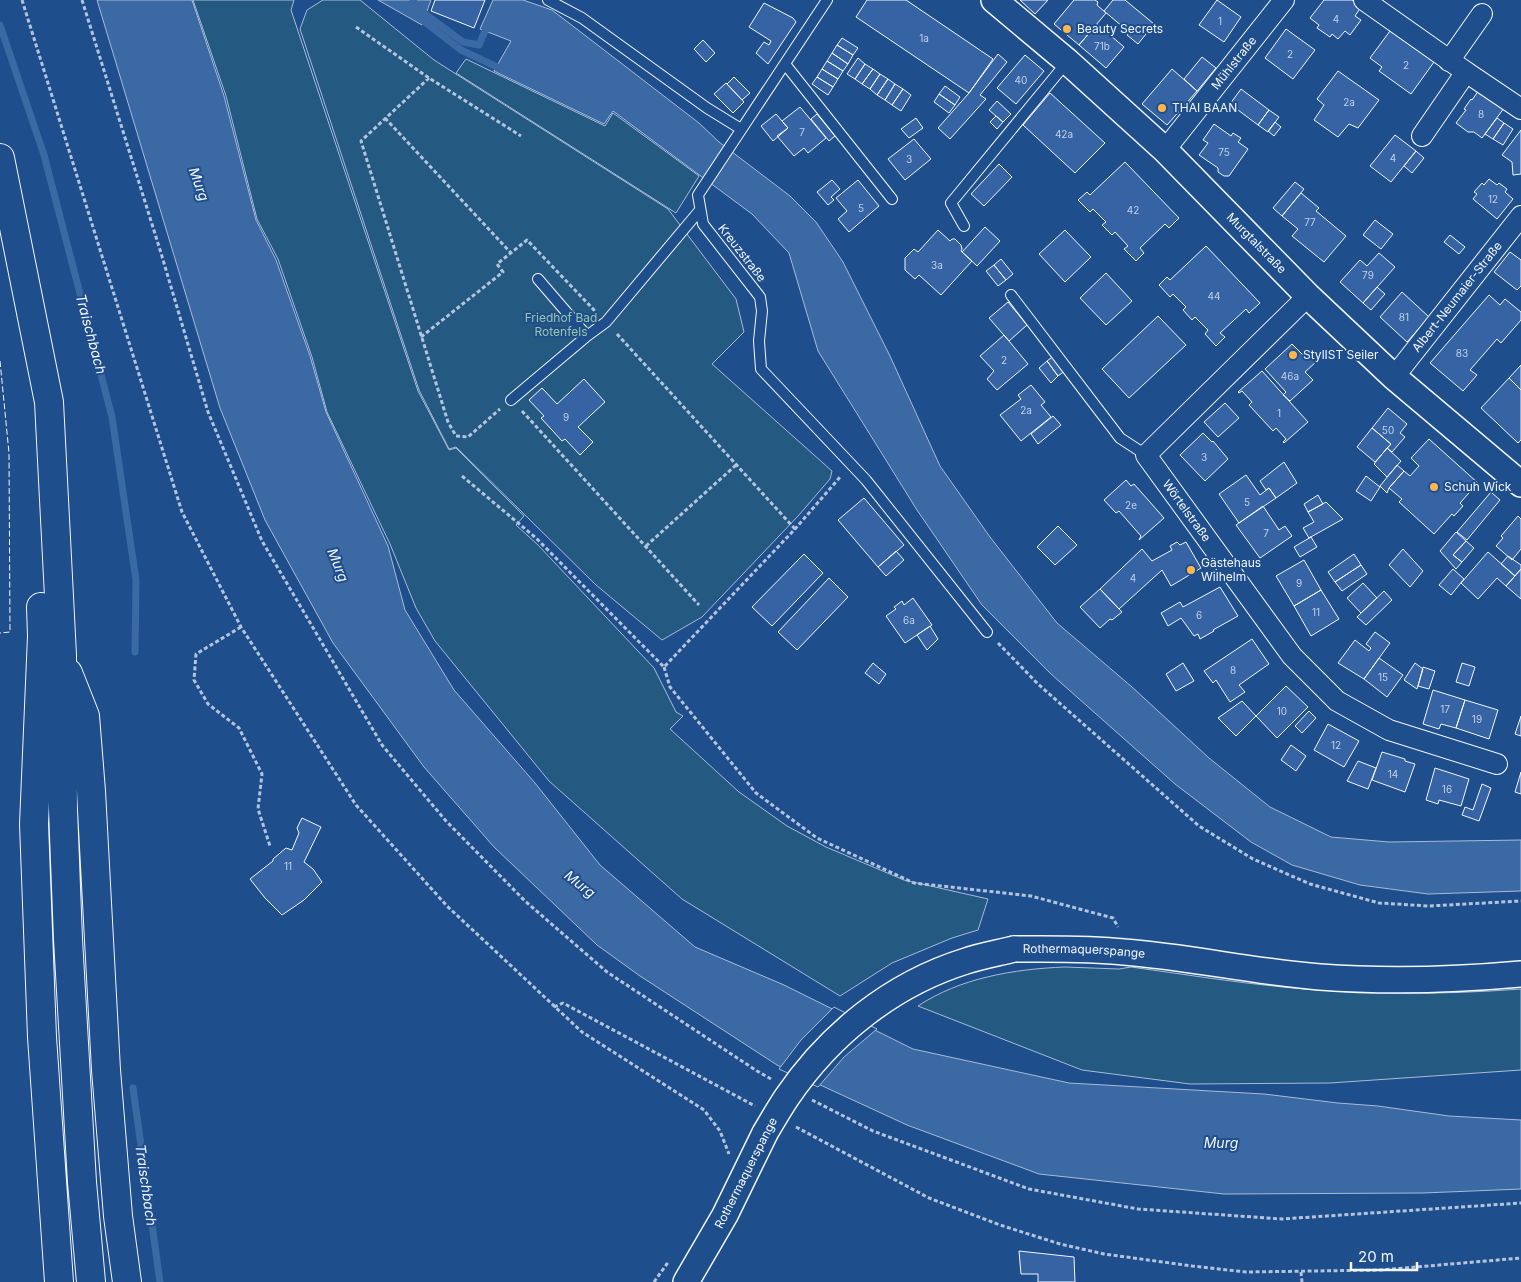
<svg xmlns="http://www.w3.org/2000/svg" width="1521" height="1282" font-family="Inter,sans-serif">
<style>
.green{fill:#245a82;stroke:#a8bbd7}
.water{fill:#3b69a3;stroke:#a8bbd7}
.pier{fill:#1f4e8c;stroke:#a8bbd7}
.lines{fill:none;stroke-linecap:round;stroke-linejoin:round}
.stream{stroke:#3b69a3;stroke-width:7}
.building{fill:#3563a3;stroke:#f2f6ff}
.service-casing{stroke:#f2f6ff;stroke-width:12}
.minor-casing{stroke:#f2f6ff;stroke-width:22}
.tertiary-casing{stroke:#f2f6ff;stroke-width:28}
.primary-casing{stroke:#f2f6ff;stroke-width:30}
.path{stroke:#b3c4dc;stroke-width:3;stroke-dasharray:4 2.5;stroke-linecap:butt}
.service{stroke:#1f4e8c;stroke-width:10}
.minor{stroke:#1f4e8c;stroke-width:20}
.tertiary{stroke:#1f4e8c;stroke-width:25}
.primary{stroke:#1f4e8c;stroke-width:28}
.tertiary-bridge-casing{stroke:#f2f6ff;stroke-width:28;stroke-linecap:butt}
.tertiary-bridge{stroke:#1f4e8c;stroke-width:25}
.fence{stroke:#f2f6ff;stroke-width:1;stroke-dasharray:6 2.5;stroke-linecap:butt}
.poi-dot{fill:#ffb74d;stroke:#1f4e8c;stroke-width:2}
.labels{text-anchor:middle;stroke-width:4;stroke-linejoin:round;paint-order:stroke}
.number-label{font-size:10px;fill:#c3d1e8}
.poi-label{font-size:12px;fill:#f2f6ff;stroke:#1f4e8c;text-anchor:start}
.street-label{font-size:12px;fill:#f2f6ff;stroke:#1f4e8c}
.park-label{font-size:12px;fill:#97c8a6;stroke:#1f4e8c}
.water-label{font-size:14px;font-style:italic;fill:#f2f6ff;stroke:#1f4e8c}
</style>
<rect width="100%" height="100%" fill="#1f4e8c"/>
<!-- green -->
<path class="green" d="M 193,0 L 294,0 L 291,10 L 418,391 L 449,450 L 456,448 L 524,516 L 516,525 L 538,545 L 654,668 L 676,712 L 683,716 L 670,729 L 739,792 L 787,826 L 826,847 L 904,880 L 988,899 L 978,930 L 952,938 L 892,963 L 840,996 L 682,899 L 549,781 L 435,641 L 416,608 L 390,544 L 327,412 L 312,357 L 278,259 L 257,219 L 226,96 Z
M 323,0 L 360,0 L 434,60 L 668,209 L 736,299 L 744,332 L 712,364 L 832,471 L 830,479 L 799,515 L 702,617 L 662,640 L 596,585 L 456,447 L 449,449 L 419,390 L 300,29 L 307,10 Z
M 466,59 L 605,126 L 613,113 L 699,176 L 676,213 L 456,73 Z
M 1065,967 L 1119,969 L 1131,967 C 1182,974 1232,982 1282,987 C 1361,995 1442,995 1521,989 L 1521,1070 L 1330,1083 L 1190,1084 L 1082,1070 L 918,1006 C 960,978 1014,969 1065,967 Z"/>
<!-- water -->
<path class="water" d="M 97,0 L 192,0 L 224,96 L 256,220 L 276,260 L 310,356 L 326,412 L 388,546 L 405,610 L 454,690 L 535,783 L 600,865 L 695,947 L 784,985 L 913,1049 L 1069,1083 L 1264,1094 L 1338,1103 L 1378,1106 L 1449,1116 L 1521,1120 L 1521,1189 L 1423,1193 L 1224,1194 L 1039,1174 L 907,1125 L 777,1065 L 640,976 L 597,945 L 494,847 L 424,767 L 333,643 L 265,520 L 220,408 Z
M 378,0 L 431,0 L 422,25 Z
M 493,0 L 523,0 L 552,10 L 699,123 L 719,142 L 790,196 L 816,222 L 843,262 L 890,356 L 940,466 L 990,537 L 1057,623 L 1132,687 L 1209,758 L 1270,807 L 1331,837 L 1389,842 L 1521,840 L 1521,891 L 1428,894 L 1360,885 L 1292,865 L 1251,842 L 1175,784 L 1051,674 L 982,605 L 917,510 L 818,351 L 789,253 L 752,214 L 613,111 L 604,124 L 494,71 L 511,41 L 480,29 Z"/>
<!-- pier -->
<path class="pier" d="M 834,1007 L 877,1029 L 844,1057 L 818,1087 L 779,1069 L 801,1040 Z"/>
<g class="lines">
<!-- stream -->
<path class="stream" d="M 413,0 L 416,7 L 463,42 L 479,45 L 488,24
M 417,16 L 461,50 L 497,67
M 0,25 L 44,155 L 112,417 L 136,580 L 135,652
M 133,1088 L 160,1282"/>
</g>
<!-- building -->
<path class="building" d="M 435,0 L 485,0 L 474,28 L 431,11 Z
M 867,0 L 906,0 L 993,59 L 969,93 L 856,17 Z
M 1020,0 L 1048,0 L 1035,14 Z
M 1074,0 L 1095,0 L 1098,2 L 1097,5 L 1106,13 L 1079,45 L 1054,24 Z
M 1113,0 L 1125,0 L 1154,24 L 1138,44 L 1127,35 L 1129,32 L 1104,11 Z
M 1217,0 L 1241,17 L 1224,42 L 1199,25 Z
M 1324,0 L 1352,0 L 1361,7 L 1355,16 L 1361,20 L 1350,35 L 1345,31 L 1338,39 L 1332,34 L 1330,37 L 1317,28 L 1319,25 L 1310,18 Z
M 764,3 L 793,18 L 796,22 L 768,64 L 756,53 L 764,42 L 769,45 L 771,41 L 749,27 Z
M 1097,24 L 1124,47 L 1106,68 L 1079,45 Z
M 1286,29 L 1315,50 L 1293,79 L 1265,58 Z
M 1390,31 L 1434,62 L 1411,94 L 1379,71 L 1382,67 L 1370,58 Z
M 842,38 L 858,48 L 853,55 L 837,45 Z
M 703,40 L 715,53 L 706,62 L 694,49 Z
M 837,45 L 853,55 L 848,64 L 832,53 Z
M 832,53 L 848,64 L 843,71 L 827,61 Z
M 998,54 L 1007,62 L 980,95 L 986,99 L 950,139 L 938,128 L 969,93 Z
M 1025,55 L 1044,71 L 1016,104 L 997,88 Z
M 1202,57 L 1216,68 L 1197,91 L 1184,79 Z
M 858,58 L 865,64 L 855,79 L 847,74 Z
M 827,61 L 843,71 L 838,79 L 822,69 Z
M 865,64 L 873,69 L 862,84 L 855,79 Z
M 822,69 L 838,79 L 833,87 L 817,77 Z
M 873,69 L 880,74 L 870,89 L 862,84 Z
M 1172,69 L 1197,91 L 1167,125 L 1142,104 Z
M 1338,71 L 1379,100 L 1358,128 L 1349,124 L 1338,137 L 1314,120 L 1324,105 L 1317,99 Z
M 880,74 L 888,79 L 877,95 L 870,89 Z
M 734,77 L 750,93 L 742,100 L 727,84 Z
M 817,77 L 833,87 L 828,95 L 812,84 Z
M 888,79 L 895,84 L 885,100 L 877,95 Z
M 726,83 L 744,102 L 733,113 L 714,94 Z
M 895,84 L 903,89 L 892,105 L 885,100 Z
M 945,86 L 960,97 L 955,105 L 939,94 Z
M 903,89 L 911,95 L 901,111 L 892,105 Z
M 1241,89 L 1269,110 L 1258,125 L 1230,104 Z
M 1479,90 L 1504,108 L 1482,138 L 1474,132 L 1468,132 L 1456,123 L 1466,110 L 1464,109 L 1471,99 L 1472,100 Z
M 1050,93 L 1105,143 L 1075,173 L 1023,125 Z
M 939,94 L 955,105 L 949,113 L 934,102 Z
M 997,101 L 1011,114 L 1003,122 L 989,110 Z
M 800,107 L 826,138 L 808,153 L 804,148 L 794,156 L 777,136 L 788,128 L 782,121 Z
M 1269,110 L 1279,117 L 1268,132 L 1258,125 Z
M 776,114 L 788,128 L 773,141 L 761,126 Z
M 817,114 L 835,136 L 829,141 L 811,119 Z
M 996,116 L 1003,122 L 997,129 L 990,122 Z
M 916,118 L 923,128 L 909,138 L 901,129 Z
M 1497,118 L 1504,123 L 1493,139 L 1485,134 Z
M 1275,122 L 1281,127 L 1274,136 L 1268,131 Z
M 1504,123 L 1513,129 L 1503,145 L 1493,139 Z
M 1214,124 L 1231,136 L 1233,133 L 1241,138 L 1238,142 L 1248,149 L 1229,176 L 1224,176 L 1218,172 L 1218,168 L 1199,155 L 1208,143 L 1203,140 Z
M 1521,130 L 1521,174 L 1513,175 L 1512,162 L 1502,155 Z
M 1395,135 L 1416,151 L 1391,182 L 1370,166 Z
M 914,139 L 931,159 L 905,180 L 888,159 Z
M 1416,151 L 1424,158 L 1412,173 L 1404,166 Z
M 1125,162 L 1179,218 L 1169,228 L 1165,224 L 1140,248 L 1144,253 L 1136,261 L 1124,249 L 1128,246 L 1115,232 L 1112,235 L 1102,225 L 1106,222 L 1093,209 L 1090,212 L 1078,200 L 1087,192 L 1090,195 Z
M 999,164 L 1012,177 L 984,206 L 971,194 Z
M 1489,179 L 1497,185 L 1499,183 L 1507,189 L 1505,192 L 1513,199 L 1497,219 L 1473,199 L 1477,194 L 1474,192 L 1482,183 L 1484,185 Z
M 832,180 L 840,189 L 831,197 L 834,200 L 828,205 L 817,192 Z
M 858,180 L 879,206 L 849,232 L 838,219 L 847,211 L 836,198 Z
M 1295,182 L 1304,189 L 1282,216 L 1273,208 Z
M 1301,193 L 1319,208 L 1316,211 L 1346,236 L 1324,262 L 1292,236 L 1298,229 L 1282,216 Z
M 1375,220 L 1393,234 L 1381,249 L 1363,235 Z
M 985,227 L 1000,241 L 977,266 L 962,252 Z
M 938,230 L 950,241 L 952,239 L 955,239 L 961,245 L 962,249 L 961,251 L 972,261 L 941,295 L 919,275 L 915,279 L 905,270 L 905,258 L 914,249 L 918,252 Z
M 1065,230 L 1091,257 L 1065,282 L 1039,254 Z
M 1450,235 L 1465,247 L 1459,254 L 1444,242 Z
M 1206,246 L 1260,303 L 1249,313 L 1246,309 L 1220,333 L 1225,337 L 1216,346 L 1205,334 L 1208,330 L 1195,317 L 1192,320 L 1183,310 L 1186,307 L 1173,294 L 1170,297 L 1159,285 L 1167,277 L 1170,280 Z
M 1510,252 L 1521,260 L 1521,286 L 1517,290 L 1494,272 Z
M 1379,253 L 1395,267 L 1363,303 L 1340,282 L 1360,260 L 1367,266 Z
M 1001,259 L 1013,274 L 1006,280 L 994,265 Z
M 994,265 L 1006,280 L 998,286 L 986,271 Z
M 1106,273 L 1132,301 L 1106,325 L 1080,298 Z
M 1377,287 L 1385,294 L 1371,310 L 1363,303 Z
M 1402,292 L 1429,317 L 1407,342 L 1380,317 Z
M 1489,295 L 1500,305 L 1505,299 L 1521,312 L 1521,320 L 1501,343 L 1497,339 L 1470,370 L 1477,375 L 1463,391 L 1430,363 Z
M 1008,302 L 1027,325 L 1009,341 L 989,318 Z
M 1158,316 L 1186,345 L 1129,398 L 1102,369 Z
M 1004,335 L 1028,364 L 997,390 L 987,379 L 994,371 L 980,356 Z
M 1292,344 L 1303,355 L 1308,351 L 1317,361 L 1305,372 L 1313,380 L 1290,401 L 1283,395 L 1286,392 L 1265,369 Z
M 1055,355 L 1066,370 L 1058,376 L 1047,361 Z
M 1047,361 L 1058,376 L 1051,383 L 1039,368 Z
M 1521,365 L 1521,390 L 1509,378 Z
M 1262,371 L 1308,422 L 1284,443 L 1283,442 L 1286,439 L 1276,428 L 1273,431 L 1249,405 L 1252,402 L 1242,391 L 1239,393 L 1238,392 Z
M 1509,378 L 1521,390 L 1521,440 L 1518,443 L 1481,408 Z
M 584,379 L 605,402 L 578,427 L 593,442 L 580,455 L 565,439 L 562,441 L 541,418 L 544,416 L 529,400 L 542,388 L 557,404 Z
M 1031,385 L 1045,402 L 1041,405 L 1051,417 L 1021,441 L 1000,415 L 1021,399 L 1018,395 Z
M 1225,403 L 1239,418 L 1218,437 L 1204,422 Z
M 1388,408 L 1407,424 L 1400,433 L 1405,437 L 1392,452 L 1387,448 L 1391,444 L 1372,428 Z
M 1053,416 L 1061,425 L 1038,444 L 1031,434 Z
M 1372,428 L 1391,444 L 1375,462 L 1357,447 Z
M 1203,433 L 1212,442 L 1213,441 L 1228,459 L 1205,481 L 1180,455 Z
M 1429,439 L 1478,483 L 1460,503 L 1463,506 L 1454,516 L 1452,514 L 1434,534 L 1399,502 L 1402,499 L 1389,488 L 1404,471 L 1410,476 L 1419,466 L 1411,458 Z
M 1387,448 L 1401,461 L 1387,477 L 1374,464 Z
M 1284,462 L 1297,483 L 1276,498 L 1269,488 L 1266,490 L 1260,481 Z
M 1397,465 L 1404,471 L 1389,488 L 1387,493 L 1380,486 Z
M 1246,475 L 1260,495 L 1269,488 L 1276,498 L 1239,523 L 1219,494 Z
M 1366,476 L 1380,487 L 1371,501 L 1356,491 Z
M 1126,480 L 1131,486 L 1134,484 L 1164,518 L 1139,540 L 1141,536 L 1119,511 L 1116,513 L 1104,500 Z
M 1491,492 L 1500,500 L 1467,540 L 1457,532 Z
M 1318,495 L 1323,504 L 1308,512 L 1304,504 Z
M 864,498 L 904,545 L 878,567 L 838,520 Z
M 1326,502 L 1343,519 L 1309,538 L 1303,528 L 1314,522 L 1308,512 Z
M 1263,506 L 1279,530 L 1285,526 L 1292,536 L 1260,558 L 1236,525 Z
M 1518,516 L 1521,519 L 1521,549 L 1512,560 L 1496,546 L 1503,538 L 1501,536 Z
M 1058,526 L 1077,545 L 1055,565 L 1037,547 Z
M 1456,532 L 1466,541 L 1453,555 L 1462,562 L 1456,569 L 1440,551 Z
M 1311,537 L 1317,547 L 1300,557 L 1294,547 Z
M 1466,541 L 1474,548 L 1462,562 L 1453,555 Z
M 1177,542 L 1180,545 L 1186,542 L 1201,568 L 1171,586 L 1162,570 L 1119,609 L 1100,589 L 1142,549 L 1152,561 L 1172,550 L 1170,546 Z
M 1403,549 L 1423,571 L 1410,587 L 1389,565 Z
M 896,551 L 904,560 L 886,576 L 878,567 Z
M 1488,552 L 1515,576 L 1506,586 L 1497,578 L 1478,599 L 1461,583 Z
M 804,554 L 823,573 L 772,626 L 752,607 Z
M 1354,554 L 1361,565 L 1335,582 L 1328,572 Z
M 1508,556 L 1521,565 L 1521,569 L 1515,576 L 1501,564 Z
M 1304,560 L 1321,590 L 1294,606 L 1276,576 Z
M 1361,565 L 1367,574 L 1342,591 L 1335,582 Z
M 1453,569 L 1464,579 L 1451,595 L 1439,585 Z
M 1521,569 L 1521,599 L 1506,586 Z
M 829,578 L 848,597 L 797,650 L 778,632 Z
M 1363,583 L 1377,598 L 1361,613 L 1347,598 Z
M 1220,587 L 1238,616 L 1213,630 L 1214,631 L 1200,639 L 1198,634 L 1194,636 L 1181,618 L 1168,626 L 1161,613 L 1180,602 L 1183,607 Z
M 1100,589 L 1122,612 L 1112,620 L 1110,619 L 1100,628 L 1080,607 Z
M 1321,590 L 1339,619 L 1311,636 L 1294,606 Z
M 1384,591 L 1392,600 L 1366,625 L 1357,617 Z
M 913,598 L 932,625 L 905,643 L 886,616 L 896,609 L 894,607 L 902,601 L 904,605 Z
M 930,626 L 938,639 L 927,650 L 917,635 Z
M 1375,632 L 1390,643 L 1364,679 L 1338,663 L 1355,640 L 1369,651 L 1371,648 L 1366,644 Z
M 1252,639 L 1269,664 L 1239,685 L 1245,692 L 1230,702 L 1216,680 L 1213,683 L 1204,671 Z
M 1379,658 L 1403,675 L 1387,697 L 1364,679 Z
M 873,663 L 886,674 L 879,684 L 865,673 Z
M 1183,663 L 1194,681 L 1176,691 L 1166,674 Z
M 1415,663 L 1423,669 L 1417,689 L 1404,680 Z
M 1462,663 L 1475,667 L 1469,686 L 1456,682 Z
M 1423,667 L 1435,671 L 1429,689 L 1418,686 Z
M 1286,686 L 1308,707 L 1277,738 L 1256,716 Z
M 1433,690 L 1465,700 L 1456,728 L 1441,724 L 1439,729 L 1423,724 Z
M 1465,700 L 1498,710 L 1489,739 L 1456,728 Z
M 1242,701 L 1256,716 L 1236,736 L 1218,718 Z
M 1309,711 L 1316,718 L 1302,733 L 1295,726 Z
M 1521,716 L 1521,736 L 1515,734 Z
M 1328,724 L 1359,741 L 1344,767 L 1314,750 Z
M 1291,745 L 1306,756 L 1296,771 L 1281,760 Z
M 1382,752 L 1405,759 L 1405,761 L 1415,764 L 1405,792 L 1372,780 Z
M 1358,761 L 1376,768 L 1368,789 L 1347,781 Z
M 1435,768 L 1469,779 L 1461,806 L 1439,800 L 1438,804 L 1426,800 Z
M 1521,772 L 1521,794 L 1515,792 Z
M 1482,784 L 1491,788 L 1479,821 L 1462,815 L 1465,807 L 1473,810 Z
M 302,818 L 321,827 L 304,862 L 313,869 L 322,882 L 304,900 L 282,915 L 265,898 L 250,879 L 273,861 L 273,859 L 286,848 L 292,850 L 299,833 L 297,828 Z
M 1019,1251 L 1074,1257 L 1075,1282 L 1038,1282 L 1038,1274 L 1021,1274 Z"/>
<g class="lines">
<!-- service casing -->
<g class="service-casing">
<path id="service" d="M 548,0 L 582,18 L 707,108 L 741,129
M 827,0 L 698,195 L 703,224 L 760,297 L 762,311 L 759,341 L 761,369 L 866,480 L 987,632
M 785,64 L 892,199
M 964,226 L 951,203 L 1067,62
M 538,279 L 587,336
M 1011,295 L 1120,438 L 1146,455
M 511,400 L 587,336 L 606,322 L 700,210"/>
</g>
<!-- minor casing -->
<g class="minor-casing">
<g id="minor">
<path d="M 1364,0 L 1466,72 L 1521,109"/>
<path d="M 1449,61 L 1482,14"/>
<path d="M 1422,136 L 1466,72"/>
<path id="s1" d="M 1165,150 L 1284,0"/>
<path id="s2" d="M 1308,296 L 1146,455 L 1292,656 L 1337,701 L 1389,730 L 1497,764"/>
<path id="s3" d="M 1394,377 L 1521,216"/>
</g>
</g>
<!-- tertiary casing -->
<g class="tertiary-casing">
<g id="tertiary">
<path id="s4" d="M 994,0 L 1068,62 L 1165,150 L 1308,296 L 1394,377 L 1521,484"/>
<path id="s5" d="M 1014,949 C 1051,949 1087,948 1124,952 C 1190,957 1254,972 1320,977 C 1387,982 1454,980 1521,974"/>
<path d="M 686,1282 L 725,1215 L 765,1133"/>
</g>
</g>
<!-- primary casing -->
<g class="primary-casing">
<path id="primary" d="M 0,158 L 49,402 L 62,655 L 63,809 L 68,939 L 82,1182 L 91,1282
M 41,607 L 42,636 L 34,824 L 42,1037 L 59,1282
M 68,673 L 85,716 L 91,791 L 106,1070 L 118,1216 L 127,1282"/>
</g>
<!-- path -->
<path class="path" d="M 22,0 L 182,512 L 241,627 L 356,805 L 447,906 L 582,1032 L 704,1110 L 720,1131 L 729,1154
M 82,0 L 161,253 L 208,412 L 262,541 L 382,745 L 446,821 L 525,901 L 607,972 L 757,1071 L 771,1079
M 356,27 L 429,78 L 521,136
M 429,78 L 361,141 L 448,422 L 456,436 L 468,437 L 500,409
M 385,118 L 511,253
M 617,334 L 795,529
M 421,337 L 503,272 L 497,264 L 527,240 L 595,311
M 522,411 L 699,605
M 462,476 L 536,538 L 664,667 L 795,529 L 841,476
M 646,546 L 736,465
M 241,627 L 196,654 L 194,680 L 208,704 L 239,728 L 262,774 L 258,809 L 270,846
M 998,643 L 1038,684 L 1199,826 L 1253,859 L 1310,884 L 1379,903 L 1429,906 L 1521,901
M 664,667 L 670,687 L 756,793 L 817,838 L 914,883 L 1031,896 L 1113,918 L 1118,927
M 554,1007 L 563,1003 L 755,1106
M 812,1100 L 873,1131 L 1029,1189 L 1138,1209 L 1282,1219 L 1521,1203
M 796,1127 L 929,1198 L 1000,1225 L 1060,1244 L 1104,1254 L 1192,1266 L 1246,1272 L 1381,1270 L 1521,1258
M 1301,1272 L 1302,1282
M 654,1282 L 669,1261"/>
<!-- service -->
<use href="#service" class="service"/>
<!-- minor -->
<use href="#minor" class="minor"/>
<!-- tertiary -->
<use href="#tertiary" class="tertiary"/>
<!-- primary -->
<use href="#primary" class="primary"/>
<!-- tertiary-bridge casing -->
<g class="tertiary-bridge-casing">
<path id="tertiary-bridge" d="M 765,1133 C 772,1121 779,1109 787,1097 C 830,1034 892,984 966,961 C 981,956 998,953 1014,949"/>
</g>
<!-- tertiary-bridge -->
<use href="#tertiary-bridge" class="tertiary-bridge"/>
<!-- fence -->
<path class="fence" d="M 0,361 L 9,453 L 10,632 L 0,633"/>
</g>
<!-- markers -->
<g class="poi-dot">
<circle cx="1067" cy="29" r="5"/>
<circle cx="1162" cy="108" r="5"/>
<circle cx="1293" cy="355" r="5"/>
<circle cx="1434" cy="487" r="5"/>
<circle cx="1191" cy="570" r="5"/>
</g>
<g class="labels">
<!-- number labels -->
<g class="number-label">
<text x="1336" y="23">4</text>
<text x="1220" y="25">1</text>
<text x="924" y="42">1a</text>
<text x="1102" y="50">71b</text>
<text x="1290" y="58">2</text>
<text x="1406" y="69">2</text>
<text x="1021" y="84">40</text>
<text x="1349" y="106">2a</text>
<text x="1481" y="118">8</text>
<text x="802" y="136">7</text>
<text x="1064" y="138">42a</text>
<text x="1224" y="156">75</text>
<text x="1393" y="162">4</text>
<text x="909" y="163">3</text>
<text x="1493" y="203">12</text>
<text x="861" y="212">5</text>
<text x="1133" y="214">42</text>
<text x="1310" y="226">77</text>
<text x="937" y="269">3a</text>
<text x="1368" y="279">79</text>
<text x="1214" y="300">44</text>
<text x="1404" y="321">81</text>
<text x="1462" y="357">83</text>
<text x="1004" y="364">2</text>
<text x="1290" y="380">46a</text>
<text x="1026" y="414">2a</text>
<text x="1279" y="417">1</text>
<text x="566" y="421">9</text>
<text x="1388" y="434">50</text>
<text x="1204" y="461">3</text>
<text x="1247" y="506">5</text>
<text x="1131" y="509">2e</text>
<text x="1266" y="537">7</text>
<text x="1133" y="582">4</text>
<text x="1299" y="587">9</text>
<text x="1316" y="616">11</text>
<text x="1199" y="619">6</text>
<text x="909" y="624">6a</text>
<text x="1233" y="674">8</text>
<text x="1383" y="681">15</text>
<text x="1445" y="713">17</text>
<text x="1282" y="715">10</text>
<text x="1477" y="723">19</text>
<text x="1336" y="749">12</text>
<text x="1393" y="778">14</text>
<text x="1447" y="793">16</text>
<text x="288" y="870">11</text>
</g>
<!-- poi labels -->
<g class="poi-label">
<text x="1077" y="33">Beauty Secrets</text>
<text x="1172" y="112">THAI BAAN</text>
<text x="1303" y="359">StylIST Seiler</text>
<text x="1444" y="491">Schuh Wick</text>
<text x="1201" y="567">Gästehaus<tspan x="1201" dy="14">Wilhelm</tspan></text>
</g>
<!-- street labels -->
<g class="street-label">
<text dy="4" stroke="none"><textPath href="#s1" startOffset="111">Mühlstraße</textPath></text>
<text dy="4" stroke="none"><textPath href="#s4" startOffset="358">Murgtalstraße</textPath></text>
<text transform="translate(742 253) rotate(52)" y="4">Kreuzstraße</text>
<text dy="4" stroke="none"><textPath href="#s3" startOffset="102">Albert-Neumaier-Straße</textPath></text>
<text dy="4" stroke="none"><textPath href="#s2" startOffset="296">Wörtelstraße</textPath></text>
<text dy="4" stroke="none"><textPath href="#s5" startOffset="70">Rothermaquerspange</textPath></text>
<text transform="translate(746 1173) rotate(-63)" y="4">Rothermaquerspange</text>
</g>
<!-- park labels -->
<g class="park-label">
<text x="561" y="322">Friedhof Bad<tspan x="561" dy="14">Rotenfels</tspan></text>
</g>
<!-- water labels -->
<g class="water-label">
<text transform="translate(199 184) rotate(70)" y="5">Murg</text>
<text transform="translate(91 334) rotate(75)" y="5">Traischbach</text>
<text transform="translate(338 565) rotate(68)" y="5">Murg</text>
<text transform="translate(580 884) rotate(38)" y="5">Murg</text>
<text x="1221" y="1148">Murg</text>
<text transform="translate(146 1185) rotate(82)" y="5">Traischbach</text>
</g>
</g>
<!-- scale -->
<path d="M1351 1262v8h66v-8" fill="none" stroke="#f2f6ff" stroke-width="2.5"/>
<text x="1358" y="1262" font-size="15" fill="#f2f6ff" stroke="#1f4e8c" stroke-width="4" paint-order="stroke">20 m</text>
</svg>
